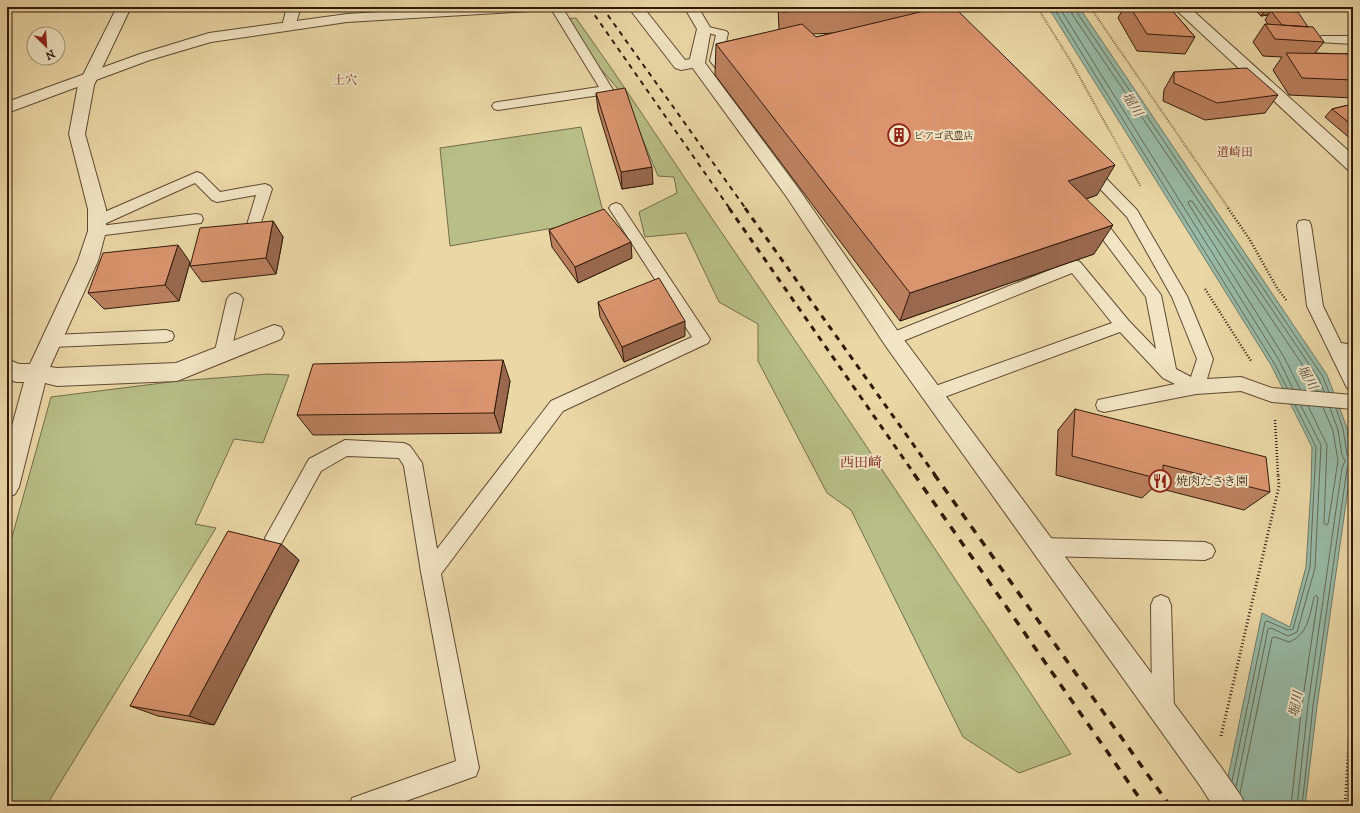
<svg xmlns="http://www.w3.org/2000/svg" width="1360" height="813" font-family="'IM FELL DW Pica','Noto Serif JP',serif">
<style>
.green{fill:#b7be87;stroke:#746c48}
.water{fill:#98baa7;stroke:#6f7a68}
.lines{fill:none;stroke-linecap:round;stroke-linejoin:round}
.shore{stroke:#656a58;stroke-width:1}
.service-casing{stroke:#604931;stroke-width:2}
.pedestrian-casing{stroke:#604931;stroke-width:2}
.minor-casing{stroke:#604931;stroke-width:2}
.tertiary-casing{stroke:#604931;stroke-width:2}
.path-far2{stroke:#321a0a;stroke-width:2;stroke-dasharray:0.5 1.5;stroke-linecap:butt}
.path-far1{stroke:#321a0a;stroke-width:2.5;stroke-dasharray:1 2;stroke-linecap:butt}
.path{stroke:#321a0a;stroke-width:3;stroke-dasharray:1 2.5;stroke-linecap:butt}
.service{fill:#f1e5c5;fill-rule:evenodd}
.pedestrian{fill:#f1e5c5;fill-rule:evenodd}
.minor{fill:#f1e5c5;fill-rule:evenodd}
.tertiary{fill:#f1e5c5;fill-rule:evenodd}
.rail-far2{stroke:#321a0a;stroke-width:2;stroke-dasharray:5 5;stroke-linecap:butt}
.rail-far1{stroke:#321a0a;stroke-width:3;stroke-dasharray:6 6;stroke-linecap:butt}
.rail{stroke:#321a0a;stroke-width:3.5;stroke-dasharray:8 8;stroke-linecap:butt}
.wall{fill:#bb805f;stroke:#321a0a;fill-rule:evenodd}
.shaded-wall{fill:#99684e;stroke:#321a0a}
.building{fill:#da956f;stroke:#321a0a}
.labels{text-anchor:middle;stroke-width:4;stroke-linejoin:round;paint-order:stroke}
.far-poi-label{font-size:10px;fill:#321a0a;stroke:#f1e5c5;text-anchor:start}
.far-quarter-label{font-size:12px;fill:#7a1f14;stroke:#f1e5c5}
.poi-label{font-size:12px;fill:#321a0a;stroke:#f1e5c5;text-anchor:start}
.water-label{font-size:13px;font-style:italic;fill:#514a39;stroke:#f1e5c5}
.quarter-label{font-size:14px;fill:#7a1f14;stroke:#f1e5c5}
</style>
<rect width="100%" height="100%" fill="#ead7a6"/>
<filter id="stains"><feTurbulence type="fractalNoise" baseFrequency=".005" numOctaves="4"/><feColorMatrix values="0 0 0 0 .2 0 0 0 0 .09 0 0 0 0 .02 0 0 0 .5 -.17"/></filter>
<radialGradient id="worn" r=".72"><stop offset=".6" stop-color="#630" stop-opacity="0"/><stop offset="1" stop-color="#630" stop-opacity=".3"/></radialGradient>
<!-- green -->
<path class="green" d="M 576,18 C 623,83 666,151 711,217 C 833,395 952,574 1071,754 L 1019,773 L 963,737 L 851,510 L 827,493 L 758,361 L 758,324 L 719,302 L 686,233 L 645,237 L 639,212 L 677,193 L 674,177 L 658,176 L 625,97 L 572,36 L 563,19 Z
M 581,127 L 605,219 L 450,246 L 440,148 Z
M 268,374 L 289,375 L 263,443 L 234,439 L 195,524 L 216,528 L 46,806 L 7,806 L 7,555 L 51,397 L 178,381 Z"/>
<!-- water -->
<path class="water" d="M 1048,7 L 1079,7 L 1327,375 L 1347,428 L 1352,461 L 1317,706 L 1305,806 L 1222,806 L 1262,613 L 1290,627 L 1306,567 L 1311,488 L 1312,447 L 1271,365 Z"/>
<g class="lines">
<!-- shore -->
<path class="shore" d="M 1053,7 L 1274,363 L 1287,388
M 1059,7 L 1279,360 L 1293,389
M 1071,7 L 1072,14 L 1319,379 L 1324,391
M 1076,7 L 1076,11 L 1323,377 L 1329,392
M 1300,389 L 1284,357 L 1188,203 L 1189,201 L 1192,201 L 1314,382 L 1317,391
M 1308,406 L 1327,445 L 1324,523 L 1326,525 L 1328,524 L 1338,461 L 1333,431 L 1323,407
M 1336,408 L 1343,429 L 1347,454 L 1349,457 L 1353,458
M 1232,781 L 1265,622 L 1267,621 L 1288,630 L 1293,629 L 1310,567 L 1316,447 L 1295,405
M 1236,787 L 1268,629 L 1271,628 L 1288,636 L 1297,632 L 1315,568 L 1321,445 L 1301,406
M 1240,793 L 1272,638 L 1275,637 L 1289,642 C 1308,635 1310,614 1314,597 L 1316,595 L 1318,598 L 1302,704 L 1291,806
M 1297,806 L 1308,705 L 1342,468 L 1345,461 L 1342,455 L 1338,430 L 1330,408
M 1302,806 L 1313,706 L 1347,469 L 1349,465 L 1353,465"/>
<!-- service casing -->
<g class="service-casing">
<path id="service" d="M 550,7 L 562,7 L 613,90 L 611,93 L 607,94 L 498,110 L 494,109 L 492,106 L 494,103 L 498,102 L 599,87 Z
M 704,26 L 726,31 L 728,33 L 722,60 L 726,65 L 724,68 L 716,68 L 710,61 L 716,35 L 700,31 L 698,29 L 700,27 Z
M 1322,36 L 1353,36 L 1353,44 L 1318,42 L 1316,40 L 1318,38 Z
M 1088,163 L 1093,165 L 1137,210 L 1187,296 L 1213,359 L 1207,379 L 1241,377 L 1272,388 L 1353,395 L 1353,409 L 1272,402 L 1241,391 L 1196,394 L 1104,412 L 1098,410 L 1096,405 L 1098,400 L 1175,384 L 1163,378 L 1120,332 L 939,399 L 933,401 L 927,399 L 925,394 L 927,389 L 1112,323 L 1072,273 L 898,343 L 892,345 L 886,343 L 884,339 L 886,335 L 1075,260 L 1080,262 L 1129,321 L 1156,349 L 1146,297 L 1089,221 L 1087,217 L 1089,213 L 1094,212 L 1099,213 L 1158,291 L 1161,295 L 1176,369 L 1191,377 L 1197,359 L 1172,297 L 1127,217 L 1083,171 L 1081,168 L 1083,165 Z
M 197,172 L 202,174 L 220,192 L 265,184 L 270,186 L 272,189 L 258,232 L 253,233 L 248,232 L 246,228 L 256,195 L 217,202 L 212,200 L 195,183 L 100,226 L 196,214 L 201,215 L 203,219 L 201,223 L 97,236 L 92,235 L 90,231 L 92,227 L 97,226 L 93,225 L 91,221 L 93,217 Z
M 616,203 L 621,205 L 710,339 L 708,343 L 563,411 L 441,574 L 479,768 L 476,776 L 392,806 L 349,806 L 352,798 L 456,761 L 421,572 L 404,466 L 399,458 L 347,456 L 321,471 L 281,544 L 274,547 L 267,544 L 265,538 L 309,459 L 345,440 L 404,443 L 410,446 L 422,463 L 437,549 L 551,401 L 692,337 L 609,208 L 611,205 Z
M 1304,220 L 1309,221 L 1311,225 L 1323,306 L 1341,343 L 1353,345 L 1353,357 L 1348,357 L 1353,366 L 1353,390 L 1347,388 L 1307,306 L 1297,225 L 1299,221 Z
M 235,293 L 240,295 L 243,299 L 230,355 L 228,360 L 222,362 L 216,360 L 214,355 L 227,299 L 230,295 Z
M 166,330 L 172,332 L 174,336 L 172,340 L 166,342 L 53,347 L 47,345 L 45,341 L 47,337 L 53,335 Z
M 1043,538 L 1205,542 L 1212,545 L 1215,551 L 1212,557 L 1205,560 L 1043,556 L 1036,553 L 1033,547 L 1036,541 Z
M 1161,595 L 1168,598 L 1171,605 L 1174,709 L 1171,717 L 1163,720 L 1155,717 L 1152,709 L 1151,605 L 1154,598 Z"/>
</g>
<!-- pedestrian casing -->
<g class="pedestrian-casing">
<path id="pedestrian" d="M 628,7 L 643,7 L 685,60 L 697,58 L 702,60 L 705,63 L 702,66 L 681,70 L 675,68 Z
M 1211,763 L 1221,767 L 1241,796 L 1246,806 L 1213,806 L 1201,787 L 1197,777 L 1201,767 Z"/>
</g>
<!-- minor casing -->
<g class="minor-casing">
<path id="minor" d="M 117,7 L 131,7 L 94,85 L 85,134 L 106,209 L 106,231 L 98,261 L 50,367 L 57,368 L 176,363 L 274,325 L 281,327 L 284,333 L 281,339 L 177,381 L 57,386 L 45,383 L 19,487 L 15,494 L 7,498 L 7,444 L 24,382 L 16,382 L 7,378 L 7,359 L 19,364 L 30,364 L 78,261 L 88,231 L 88,209 L 69,134 L 78,85 Z
M 287,7 L 301,7 L 294,29 L 289,30 L 284,29 L 282,26 Z
M 417,7 L 431,7 L 431,13 L 429,16 L 424,17 L 419,16 L 417,13 Z
M 684,7 L 698,7 L 711,29 L 705,63 L 798,188 L 899,333 L 1221,767 L 1225,777 L 1221,787 L 1211,791 L 1201,787 L 885,345 L 786,196 L 689,63 L 697,29 Z"/>
</g>
<!-- tertiary casing -->
<g class="tertiary-casing">
<path id="tertiary" d="M 457,7 L 537,7 L 535,10 L 530,11 L 347,22 L 211,42 L 150,60 L 7,113 L 7,102 L 140,54 L 209,33 L 347,14 Z
M 1173,7 L 1189,7 L 1353,155 L 1353,171 L 1347,169 Z"/>
</g>
<!-- path-far2 -->
<path class="path-far2" d="M 1037,7 L 1070,60 L 1141,187
M 1090,7 L 1229,209"/>
<!-- path-far1 -->
<path class="path-far1" d="M 1228,208 L 1250,240 L 1277,288 L 1287,301
M 1205,289 L 1251,361
M 1275,420 L 1278,475"/>
<!-- path -->
<path class="path" d="M 1221,736 L 1279,486 L 1278,474
M 1345,806 L 1353,679"/>
<!-- service -->
<use href="#service" class="service"/>
<!-- pedestrian -->
<use href="#pedestrian" class="pedestrian"/>
<!-- minor -->
<use href="#minor" class="minor"/>
<!-- tertiary -->
<use href="#tertiary" class="tertiary"/>
<!-- rail-far2 -->
<path class="rail-far2" d="M 589,7 L 730,209
M 602,7 L 746,209"/>
<!-- rail-far1 -->
<path class="rail-far1" d="M 729,208 L 915,475
M 745,208 L 935,475"/>
<!-- rail -->
<path class="rail" d="M 914,474 L 1145,806
M 934,474 L 1170,806"/>
</g>
<!-- wall -->
<path class="wall" d="M 778,7 L 927,7 L 927,9 L 917,10 L 917,13 L 938,8 L 937,7 L 972,7 L 972,8 L 956,9 L 1097,195 L 1086,199 L 1094,254 L 900,321 L 715,75 L 716,44 L 779,30 ZM 835,33 L 816,37 L 813,34 Z
M 1124,7 L 1169,7 L 1195,37 L 1185,54 L 1137,51 L 1118,18 Z
M 1252,7 L 1289,7 L 1285,12 L 1308,27 L 1324,42 L 1315,53 L 1353,54 L 1353,98 L 1289,95 L 1273,70 L 1282,57 L 1263,56 L 1253,42 L 1265,24 L 1269,25 L 1265,20 L 1268,15 L 1261,16 Z
M 1174,72 L 1278,95 L 1265,113 L 1205,120 L 1163,101 L 1164,90 Z
M 596,93 L 653,184 L 622,189 L 598,110 Z
M 1353,104 L 1353,141 L 1325,117 L 1332,109 Z
M 273,221 L 283,237 L 276,274 L 202,282 L 190,266 Z
M 549,230 L 632,258 L 578,283 L 552,247 Z
M 190,262 L 179,301 L 104,309 L 88,293 Z
M 598,302 L 685,336 L 624,362 L 600,317 Z
M 510,381 L 501,433 L 313,435 L 297,415 Z
M 1075,409 L 1270,492 L 1244,510 L 1154,487 L 1142,498 L 1056,475 L 1058,430 Z
M 281,544 L 299,560 L 214,725 L 158,716 L 130,706 Z"/>
<!-- shaded-wall -->
<path class="shaded-wall" d="M 1267,7 L 1289,7 L 1285,13 L 1271,11 L 1268,15 L 1261,16 Z
M 1115,165 L 1097,195 L 1052,211 L 1068,181 Z
M 652,167 L 653,184 L 622,189 L 621,172 Z
M 273,221 L 283,237 L 276,274 L 266,258 Z
M 1113,225 L 1094,254 L 900,321 L 910,293 Z
M 631,242 L 632,258 L 578,283 L 575,267 Z
M 178,245 L 190,262 L 179,301 L 165,285 Z
M 685,321 L 685,336 L 624,362 L 622,347 Z
M 503,360 L 510,381 L 501,433 L 494,413 Z
M 281,544 L 299,560 L 214,725 L 189,716 Z"/>
<!-- building -->
<path class="building" d="M 782,7 L 857,7 L 783,12 Z
M 941,7 L 954,7 L 1115,165 L 1068,181 L 1113,225 L 910,293 L 716,44 L 802,24 L 816,37 Z
M 1130,7 L 1169,7 L 1195,37 L 1147,34 Z
M 1271,11 L 1298,12 L 1308,27 L 1282,25 Z
M 1265,24 L 1313,27 L 1324,42 L 1275,39 Z
M 1286,53 L 1353,54 L 1353,80 L 1302,78 Z
M 1247,68 L 1278,95 L 1217,103 L 1174,83 L 1174,72 Z
M 625,88 L 652,167 L 621,172 L 596,93 Z
M 1353,104 L 1353,126 L 1332,109 Z
M 604,209 L 631,242 L 575,267 L 549,230 Z
M 273,221 L 266,258 L 190,266 L 200,228 Z
M 178,245 L 165,285 L 88,293 L 103,253 Z
M 659,278 L 685,321 L 622,347 L 598,302 Z
M 503,360 L 494,413 L 297,415 L 313,364 Z
M 1075,409 L 1266,457 L 1270,492 L 1163,465 L 1163,480 L 1072,456 Z
M 228,531 L 281,544 L 189,716 L 130,706 Z"/>
<!-- icons -->
<defs>
<g id="building-ring" transform="scale(1.15)"><circle r="9.5" fill="#f1e5c5" stroke="#8f2418" stroke-width="1.5"/><path d="M-4-6H4V6H1V3H-1V6H-4ZM-2.5-4.3h1.7v1.8h-1.7ZM.8-4.3h1.7v1.8H.8ZM-2.5-1h1.7V.8h-1.7ZM.8-1h1.7V.8H.8Z" fill="#8f2418"/></g>
<g id="restaurant-ring" transform="scale(1.15)"><circle r="9.5" fill="#f1e5c5" stroke="#8f2418" stroke-width="1.5"/><path d="M-5-6h1v4h1v-4h1v4h1v-4h1v5L-1.5 .5V6h-2V.5L-5-1ZM5-6V6H3V1.5H1.5Q1.5-4 5-6Z" fill="#8f2418"/></g>
</defs>
<g fill-rule="evenodd">
<use href="#building-ring" x="899" y="135"/>
<use href="#restaurant-ring" x="1160" y="481"/>
</g>
<g class="labels">
<!-- far-poi labels -->
<g class="far-poi-label">
<text x="914" y="139">ピアゴ武豊店</text>
</g>
<!-- far-quarter labels -->
<g class="far-quarter-label">
<text x="345" y="84">土穴</text>
<text x="1235" y="156">道崎田</text>
</g>
<!-- poi labels -->
<g class="poi-label">
<text x="1176" y="485">焼肉たさき園</text>
</g>
<!-- water labels -->
<g class="water-label">
<text transform="translate(1133 104) rotate(57)" y="5">堀川</text>
<text transform="translate(1308 377) rotate(60)" y="5">堀川</text>
<text transform="translate(1295 704) rotate(-79)" y="5">堀川</text>
</g>
<!-- quarter labels -->
<g class="quarter-label">
<text x="861" y="467">西田崎</text>
</g>
</g>
<!-- margin -->
<rect width="1360" height="813" fill="none" stroke="#ead7a6" stroke-width="24"/>
<rect x="8" y="8" width="1344" height="797" fill="none" stroke="#321a0a" stroke-width="2"/>
<rect x="12" y="12" width="1336" height="789" fill="none" stroke="#321a0a"/>
<!-- north arrow -->
<g transform="translate(46 46) rotate(155)"><circle r="19" fill="#f1e5c5" stroke="#a5947a"/>
<path d="M0-3L7 15L0 10L-7 15Z" fill="#8f2418"/>
<text y="-6" font-size="11" font-weight="bold" text-anchor="middle" fill="#321a0a">N</text>
</g>
<rect width="100%" height="100%" filter="url(#stains)"/>
<rect width="100%" height="100%" fill="url(#worn)"/>
</svg>
